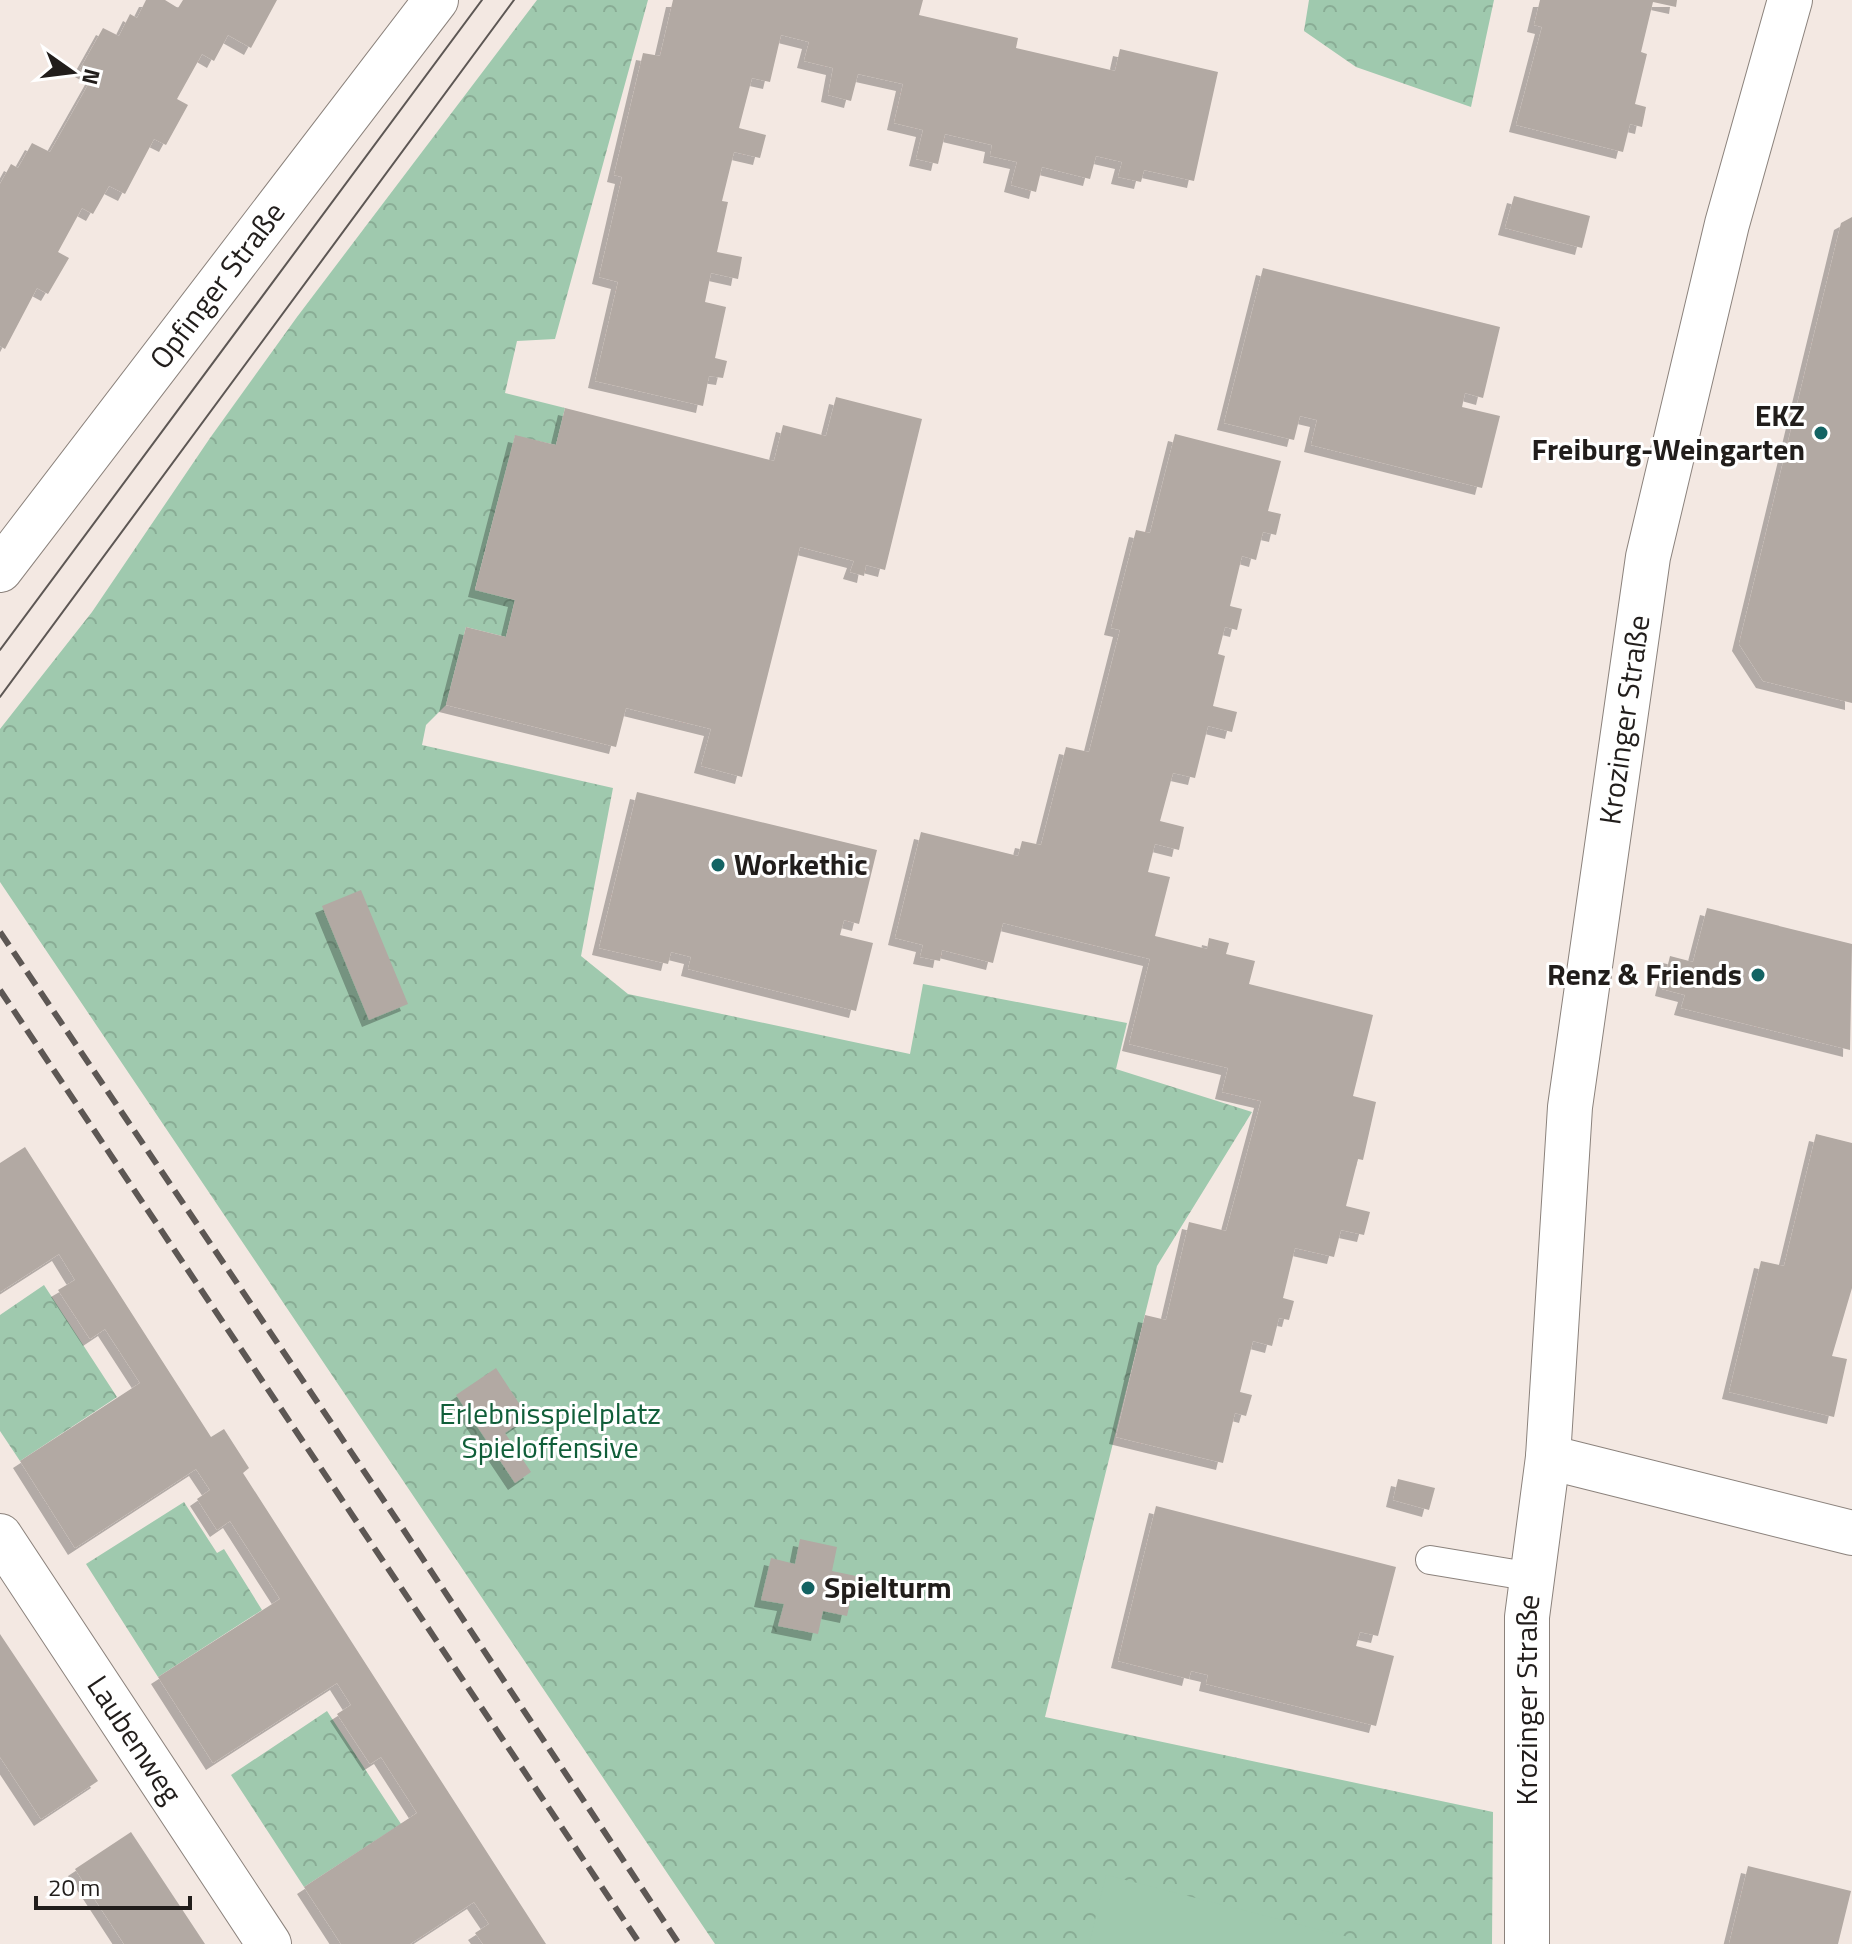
<svg xmlns="http://www.w3.org/2000/svg" width="1852" height="1944" font-family="'Titillium Web',sans-serif">
<style>
.park{fill:url(#park-crowns)}
.garden{fill:#9fc9ae}
.building{fill:#b2a9a3;filter:url(#shadow)}
.lines{fill:none;stroke-linecap:round;stroke-linejoin:round}
.lane-casing{stroke:#8b827c;stroke-width:30}
.street-casing{stroke:#8b827c;stroke-width:46}
.secondary-casing{stroke:#8b827c;stroke-width:46}
.lane{stroke:#fff;stroke-width:28}
.street{stroke:#fff;stroke-width:44}
.secondary{stroke:#fff;stroke-width:44}
.tram{stroke:#5d5754;stroke-width:2}
.rail{stroke:#5d5754;stroke-width:6;stroke-dasharray:16 8;stroke-linecap:butt}
.poi-dot{fill:#136363;stroke:#fff;stroke-width:3}
.labels{text-anchor:middle;stroke-width:6;stroke-linejoin:round;paint-order:stroke}
.street-label{font-size:30px;fill:#211d1b;stroke:#fff}
.poi-label{font-size:30px;font-weight:bold;fill:#211d1b;stroke:#fff;text-anchor:end}
.park-label{font-size:30px;fill:#105e39;stroke:#fff}
</style>
<defs>
<pattern id="park-crowns" width="20" height="18" patternUnits="userSpaceOnUse" patternTransform="scale(2)"><rect width="20" height="18" fill="#9fc9ae"/><path d="M2 6a3 3 0 1 1 6 0M12 15a3 3 0 1 1 6 0" fill="none" stroke="#89ac95"/></pattern>
<filter id="shadow"><feDropShadow dx="-7" dy="7" stdDeviation="0" flood-color="#0004"/></filter>
</defs>
<rect width="100%" height="100%" fill="#f3e8e2"/>
<!-- park -->
<path class="park" d="M 537,0 L 648,0 L 555,339 L 517,341 L 505,393 L 565,408 L 556,445 L 515,436 L 475,589 L 515,600 L 506,637 L 466,627 L 446,705 L 426,725 L 422,745 L 613,788 L 581,956 L 628,994 L 910,1054 L 923,984 L 1127,1023 L 1116,1069 L 1252,1112 L 1157,1266 L 1045,1717 L 1493,1812 L 1492,1944 L 715,1944 L 0,882 L 0,729 L 92,612 L 210,438 L 297,317 Z
M 1309,0 L 1494,0 L 1471,107 L 1356,67 L 1304,31 Z
M 44,1285 L 117,1397 L 20,1461 L 0,1431 L 0,1315 Z
M 184,1502 L 217,1553 L 224,1549 L 262,1610 L 158,1677 L 86,1564 Z
M 327,1711 L 401,1824 L 304,1887 L 231,1775 Z"/>
<!-- garden -->
<path class="garden" d="M 1106,1875 L 1368,1942 L 1367,1944 L 1089,1944 Z"/>
<!-- building -->
<path class="building" d="M 146,0 L 165,0 L 178,8 L 183,0 L 277,0 L 251,48 L 228,35 L 214,61 L 202,54 L 177,99 L 188,105 L 166,145 L 154,139 L 125,194 L 109,186 L 93,214 L 82,208 L 58,252 L 69,258 L 48,294 L 37,288 L 5,349 L 0,346 L 0,184 L 11,164 L 18,168 L 32,143 L 50,152 L 93,76 L 80,69 L 103,28 L 119,36 L 130,14 L 137,18 Z
M 673,0 L 923,0 L 919,15 L 1018,38 L 1016,48 L 1115,71 L 1120,49 L 1218,72 L 1194,181 L 1144,170 L 1141,182 L 1118,177 L 1122,162 L 1096,156 L 1090,179 L 1042,167 L 1036,192 L 1011,185 L 1017,162 L 990,156 L 992,145 L 945,134 L 938,164 L 916,159 L 923,130 L 894,123 L 903,84 L 858,74 L 851,101 L 828,95 L 833,68 L 804,61 L 809,42 L 781,35 L 770,82 L 752,78 L 739,128 L 766,135 L 760,158 L 734,152 L 722,201 L 728,202 L 717,252 L 742,257 L 738,279 L 711,273 L 705,302 L 726,307 L 715,358 L 727,361 L 723,378 L 709,376 L 703,406 L 595,381 L 618,282 L 599,277 L 622,177 L 614,175 L 643,53 L 660,56 Z
M 1540,0 L 1677,0 L 1676,7 L 1653,2 L 1641,52 L 1647,54 L 1635,104 L 1646,107 L 1642,127 L 1630,124 L 1623,152 L 1516,125 L 1542,27 L 1534,25 Z
M 1514,196 L 1590,216 L 1582,248 L 1505,228 Z
M 1852,217 L 1852,703 L 1763,681 L 1739,644 L 1841,223 Z
M 1263,268 L 1500,327 L 1483,398 L 1465,393 L 1462,407 L 1500,416 L 1482,488 L 1311,445 L 1317,420 L 1300,416 L 1294,440 L 1224,423 Z
M 836,397 L 922,419 L 885,570 L 866,565 L 864,576 L 850,572 L 854,561 L 800,547 L 742,777 L 701,766 L 711,729 L 626,708 L 616,747 L 446,705 L 466,627 L 506,637 L 515,600 L 475,590 L 515,435 L 556,445 L 565,408 L 774,461 L 783,425 L 826,436 Z
M 1175,434 L 1281,461 L 1268,511 L 1281,514 L 1276,535 L 1263,532 L 1256,560 L 1242,556 L 1230,606 L 1242,609 L 1237,630 L 1225,627 L 1218,654 L 1225,656 L 1213,706 L 1237,712 L 1232,732 L 1208,726 L 1195,778 L 1173,773 L 1160,821 L 1184,827 L 1179,850 L 1155,844 L 1148,872 L 1170,877 L 1155,936 L 1207,949 L 1209,938 L 1229,943 L 1226,954 L 1255,961 L 1249,984 L 1373,1015 L 1353,1096 L 1376,1102 L 1363,1160 L 1358,1159 L 1346,1206 L 1370,1212 L 1364,1235 L 1341,1230 L 1334,1257 L 1295,1248 L 1283,1298 L 1294,1301 L 1289,1320 L 1279,1318 L 1272,1346 L 1253,1341 L 1240,1392 L 1252,1395 L 1246,1416 L 1235,1413 L 1223,1463 L 1116,1437 L 1145,1315 L 1166,1320 L 1189,1222 L 1226,1231 L 1261,1101 L 1222,1092 L 1228,1068 L 1129,1044 L 1150,959 L 1003,923 L 993,963 L 942,950 L 940,961 L 920,957 L 923,945 L 895,938 L 921,832 L 1018,856 L 1022,841 L 1041,845 L 1066,747 L 1089,752 L 1120,630 L 1111,628 L 1136,530 L 1150,533 Z
M 637,792 L 877,850 L 859,924 L 844,920 L 840,935 L 873,943 L 856,1011 L 688,969 L 691,957 L 671,952 L 668,964 L 599,948 Z
M 361,890 L 408,1004 L 369,1020 L 322,906 Z
M 1707,908 L 1852,944 L 1850,1050 L 1681,1008 L 1685,995 L 1662,989 L 1670,956 L 1693,962 Z
M 1816,1134 L 1852,1143 L 1852,1288 L 1832,1356 L 1847,1359 L 1834,1417 L 1729,1392 L 1761,1261 L 1784,1266 Z
M 25,1147 L 211,1437 L 224,1429 L 249,1468 L 243,1473 L 546,1944 L 483,1944 L 475,1933 L 489,1924 L 474,1902 L 410,1944 L 341,1944 L 304,1887 L 417,1813 L 381,1757 L 370,1764 L 337,1714 L 351,1705 L 337,1683 L 213,1763 L 158,1677 L 280,1599 L 230,1521 L 217,1530 L 197,1499 L 210,1490 L 196,1469 L 75,1548 L 20,1461 L 140,1383 L 105,1329 L 90,1339 L 58,1290 L 75,1280 L 59,1254 L 0,1292 L 0,1163 Z
M 496,1368 L 528,1417 L 505,1433 L 531,1472 L 515,1483 L 456,1395 Z
M 1398,1479 L 1435,1488 L 1429,1510 L 1393,1500 Z
M 1156,1506 L 1396,1567 L 1378,1636 L 1360,1632 L 1356,1646 L 1394,1656 L 1376,1726 L 1206,1684 L 1208,1675 L 1191,1671 L 1189,1679 L 1118,1661 Z
M 800,1539 L 837,1547 L 832,1571 L 856,1576 L 847,1616 L 823,1611 L 818,1634 L 778,1626 L 784,1604 L 761,1600 L 771,1558 L 795,1564 Z
M 0,1634 L 98,1781 L 41,1819 L 0,1757 Z
M 131,1832 L 205,1944 L 124,1944 L 75,1869 Z
M 1748,1866 L 1851,1891 L 1838,1944 L 1729,1944 Z"/>
<g class="lines">
<!-- lane casing -->
<g class="lane-casing">
<path id="lane" d="M 1430,1560 L 1533,1577"/>
</g>
<!-- street casing -->
<g class="street-casing">
<g id="street">
<path d="M 1548,1457 L 1852,1533"/>
<path id="s1" d="M 0,1536 L 269,1944"/>
<path id="s2" d="M 1527,1944 L 1527,1617 L 1548,1457 L 1570,1107 L 1648,557 L 1727,224 L 1790,0"/>
</g>
</g>
<!-- secondary casing -->
<g class="secondary-casing">
<g id="secondary">
<path id="s3" d="M 0,570 L 436,0"/>
</g>
</g>
<!-- lane -->
<use href="#lane" class="lane"/>
<!-- street -->
<use href="#street" class="street"/>
<!-- secondary -->
<use href="#secondary" class="secondary"/>
<!-- tram -->
<path class="tram" d="M 0,650 L 482,0
M 0,697 L 514,0"/>
<!-- rail -->
<path class="rail" d="M 0,932 L 403,1529 L 679,1944
M 0,990 L 640,1944"/>
</g>
<!-- markers -->
<g class="poi-dot">
<circle cx="1821" cy="433" r="8"/>
<circle cx="718" cy="865" r="8"/>
<circle cx="1758" cy="975" r="8"/>
<circle cx="808" cy="1588" r="8"/>
</g>
<g class="labels">
<!-- street labels -->
<g class="street-label">
<text dy="10" stroke="none"><textPath href="#s3" startOffset="358">Opfinger Straße</textPath></text>
<text dy="10" stroke="none"><textPath href="#s2" startOffset="1230">Krozinger Straße</textPath></text>
<text dy="10" stroke="none"><textPath href="#s2" startOffset="244">Krozinger Straße</textPath></text>
<text dy="10" stroke="none"><textPath href="#s1" startOffset="244">Laubenweg</textPath></text>
</g>
<!-- poi labels -->
<g class="poi-label">
<text x="1805" y="426">EKZ<tspan x="1805" dy="34">Freiburg-Weingarten</tspan></text>
<text x="734" y="875" text-anchor="start">Workethic</text>
<text x="1742" y="985">Renz &amp; Friends</text>
<text x="824" y="1598" text-anchor="start">Spielturm</text>
</g>
<!-- park labels -->
<g class="park-label">
<text x="550" y="1424">Erlebnisspielplatz<tspan x="550" dy="34">Spieloffensive</tspan></text>
</g>
</g>
<!-- north arrow -->
<g transform="translate(72 72) rotate(104)" stroke="#ffffff" stroke-width="6" paint-order="stroke">
<path d="M0-6L14 30L0 20L-14 30Z" fill="#211d1b"/>
<text y="-12" font-size="22" font-weight="bold" text-anchor="middle" fill="#211d1b">N</text>
</g>
<!-- scale -->
<path d="M36 1896v12h154v-12" fill="none" stroke="#211d1b" stroke-width="4"/>
<text x="48" y="1896" font-size="24" fill="#211d1b" stroke="#ffffff" stroke-width="6" paint-order="stroke">20 m</text>
</svg>
